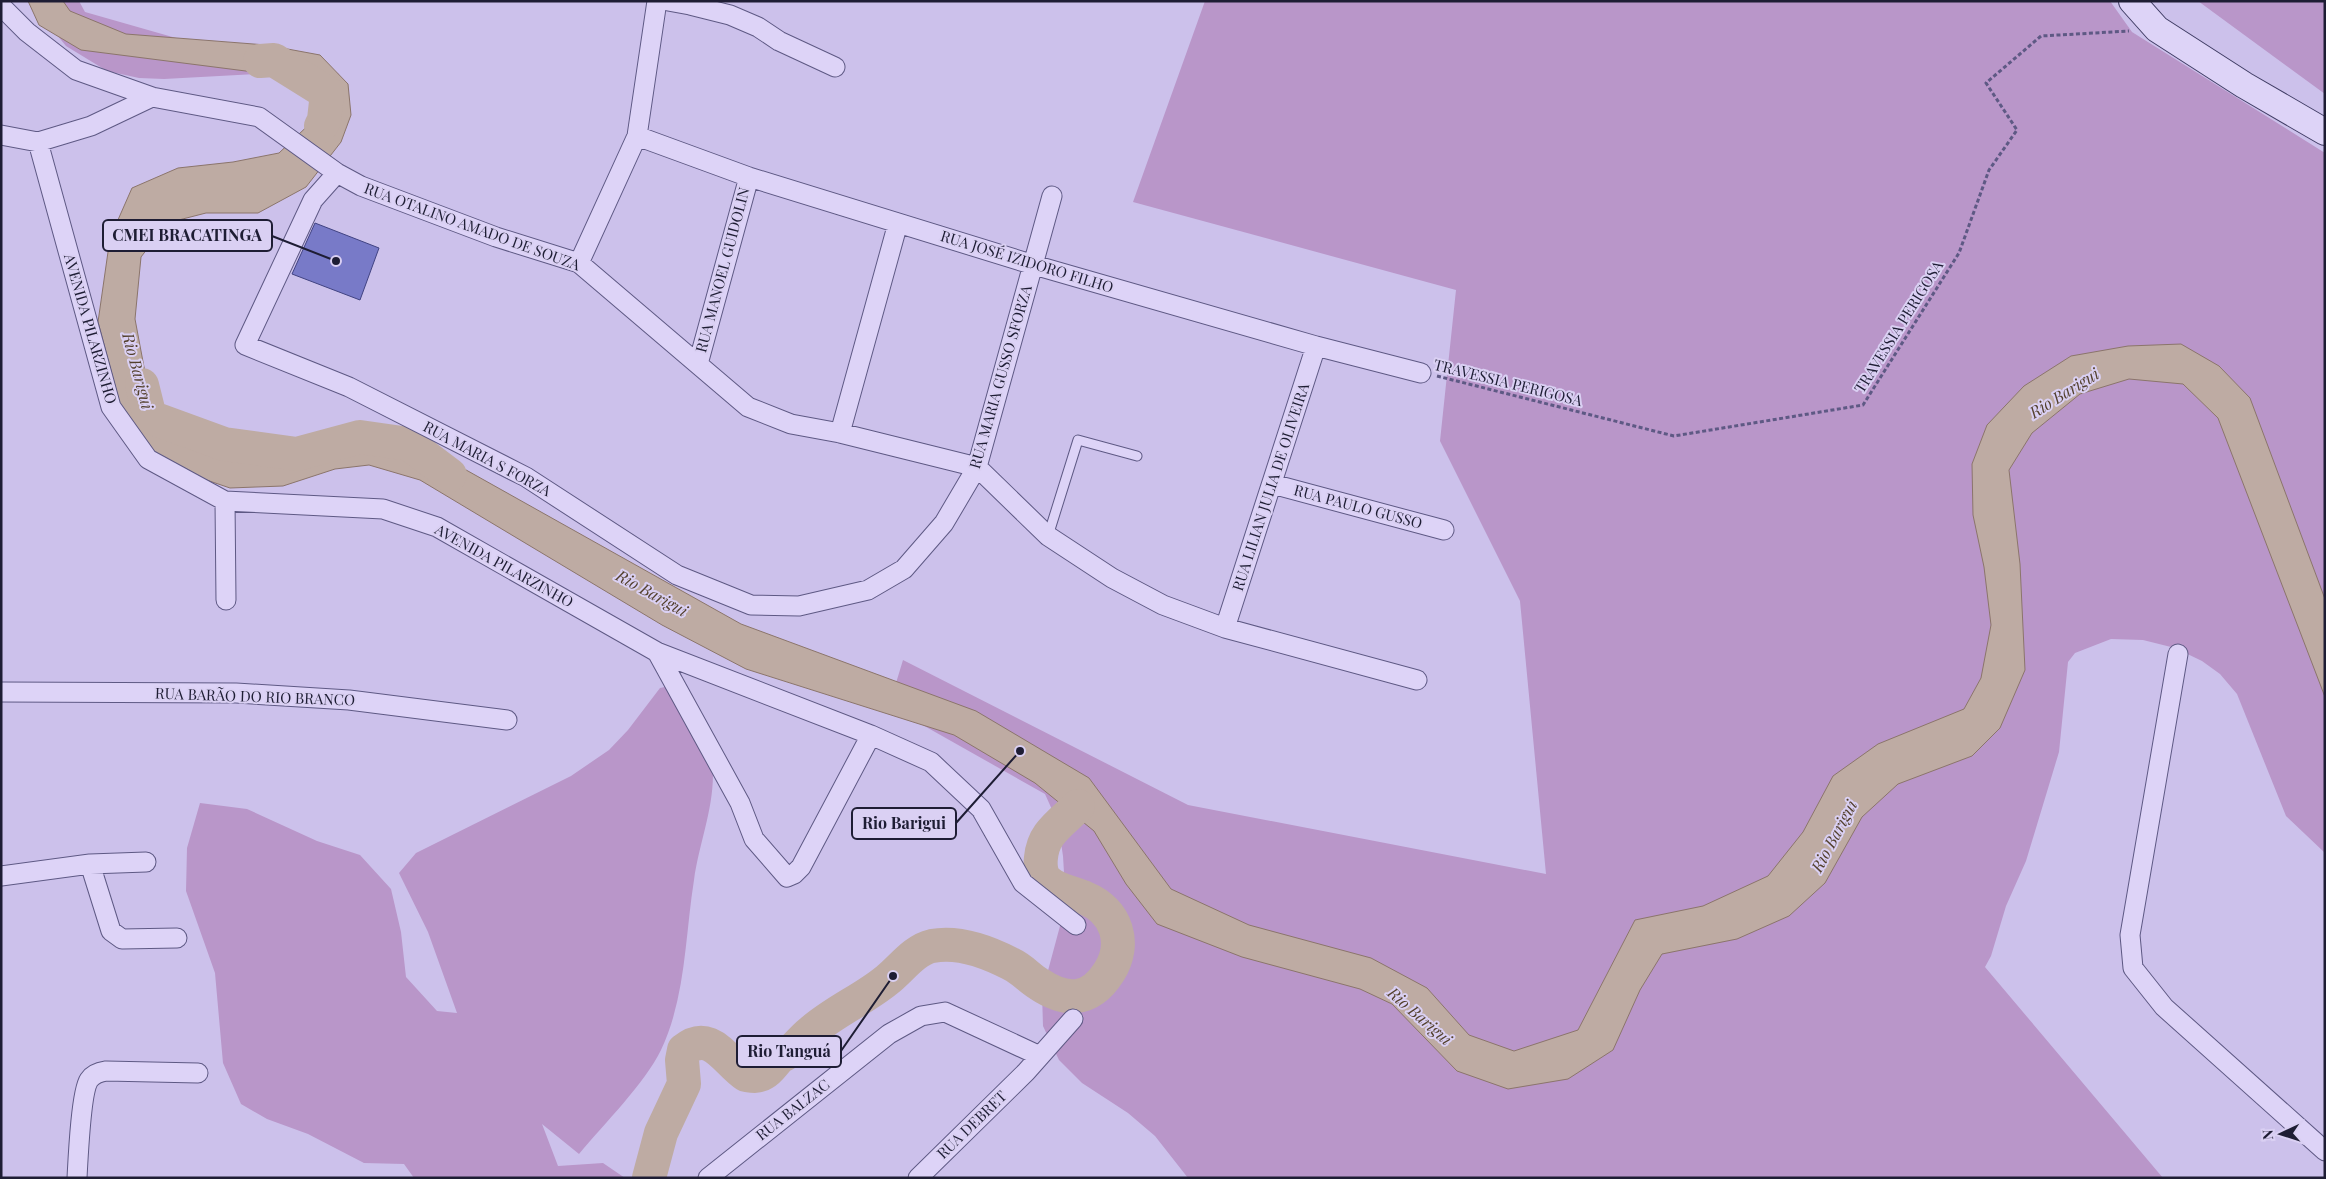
<svg xmlns="http://www.w3.org/2000/svg" width="2326" height="1179" font-family="'Playfair Display',serif">
<style>
.green{fill:#b996c9}
.water{fill:#beaba3;stroke:#8b756b}
.lines{fill:none;stroke-linecap:round;stroke-linejoin:round}
.river{stroke:#beaba3;stroke-width:34}
.building{fill:#787ac8;stroke:#414382}
.service-casing{stroke:#5e5984;stroke-width:11}
.minor-casing{stroke:#5e5984;stroke-width:21}
.secondary-casing{stroke:#403d65;stroke-width:28}
.path{stroke:#5e5984;stroke-width:3;stroke-dasharray:4 2.5;stroke-linecap:butt}
.service{stroke:#ddd3f7;stroke-width:9}
.minor{stroke:#ddd3f7;stroke-width:19}
.secondary{stroke:#ddd3f7;stroke-width:26}
.labels{text-anchor:middle;stroke-width:4;stroke-linejoin:round;paint-order:stroke}
.street-label{font-size:15px;fill:#1e1d34;stroke:#dad0f3}
.water-label{font-size:16px;font-style:italic;fill:#53402d;stroke:#dad0f3}
.leader{fill:none;stroke:#1e1d34;stroke-width:2}
.callout-dot{fill:#1e1d34;stroke:#dad0f3;stroke-width:2}
.callout{fill:#dad0f3;stroke:#1e1d34;stroke-width:2}
.callout-label{font-size:16px;text-anchor:middle;font-weight:bold;fill:#1e1d34}
</style>
<rect width="100%" height="100%" fill="#ccc1eb"/>
<!-- green -->
<path class="green" d="M 29,1 L 79,1 L 85,12 L 204,46 L 306,53 L 339,74 L 343,93 L 319,92 L 302,78 L 275,73 L 164,79 L 139,78 L 107,71 L 66,46 Z
M 1205,1 L 2110,1 L 2132,32 L 2325,153 L 2325,853 L 2286,816 L 2237,694 L 2220,674 L 2202,661 L 2175,648 L 2143,640 L 2111,639 L 2075,653 L 2068,662 L 2059,752 L 2026,861 L 2006,906 L 1991,956 L 1985,967 L 2163,1178 L 1188,1178 L 1155,1136 L 1128,1113 L 1082,1083 L 1059,1060 L 1043,1026 L 1042,993 L 1060,926 L 1065,889 L 1063,856 L 1058,823 L 1045,794 L 889,706 L 903,660 L 1188,805 L 1546,874 L 1520,601 L 1440,441 L 1456,290 L 1133,202 Z
M 2198,1 L 2325,1 L 2325,94 Z
M 684,683 C 692,702 708,735 711,753 C 719,797 700,837 694,880 C 685,936 686,997 661,1050 C 645,1083 604,1124 579,1154 L 542,1124 L 558,1166 L 603,1163 L 625,1178 L 414,1178 L 404,1164 L 364,1163 L 308,1134 L 267,1119 L 241,1104 L 223,1063 L 215,973 L 186,891 L 187,848 L 200,803 L 247,809 L 317,841 L 360,855 L 391,889 L 401,932 L 406,977 L 437,1011 L 457,1013 L 428,932 L 399,873 L 416,853 L 571,776 L 609,750 L 628,730 L 660,688 Z"/>
<!-- water -->
<path class="water" d="M 28,1 L 63,1 L 70,11 L 126,34 L 266,45 L 320,55 L 348,84 L 351,115 L 341,142 L 306,187 L 258,213 L 206,213 L 167,223 L 141,257 L 135,319 L 147,383 L 163,422 L 215,448 L 290,463 L 375,440 L 434,452 L 741,624 L 976,711 L 1089,778 L 1171,889 L 1249,925 L 1371,958 L 1427,988 L 1469,1035 L 1514,1051 L 1578,1030 L 1635,920 L 1703,906 L 1768,876 L 1803,832 L 1833,776 L 1878,744 L 1964,709 L 1981,678 L 1991,625 L 1984,567 L 1973,515 L 1972,464 L 1987,425 L 2024,386 L 2071,356 L 2128,346 L 2181,344 L 2219,366 L 2250,398 L 2325,599 L 2325,697 L 2218,418 L 2183,384 L 2129,379 L 2080,394 L 2032,433 L 2009,470 L 2020,564 L 2025,670 L 2000,728 L 1972,756 L 1898,784 L 1862,817 L 1825,883 L 1789,916 L 1737,939 L 1662,954 L 1640,990 L 1613,1050 L 1568,1079 L 1508,1089 L 1457,1071 L 1392,1004 L 1360,989 L 1242,957 L 1157,924 L 1126,884 L 1094,831 L 1035,783 L 954,735 L 746,669 L 662,625 L 420,480 L 369,465 L 335,469 L 283,486 L 230,488 L 180,471 L 146,447 L 121,408 L 98,322 L 110,238 L 132,188 L 178,168 L 233,162 L 279,153 L 317,117 L 316,80 L 81,50 L 39,25 Z"/>
<g class="lines">
<!-- river -->
<path class="river" d="M 260,61 L 274,60 L 327,93 L 324,120 L 321,126
M 142,385 L 150,417 L 224,444 L 297,454 L 360,437 L 409,444 L 450,475
M 649,1178 L 661,1133 L 684,1084 L 682,1060 L 684,1050 C 711,1028 726,1062 746,1075 C 753,1076 758,1077 764,1073 C 771,1069 774,1062 780,1057 C 784,1054 789,1053 793,1049 C 800,1043 805,1036 812,1031 C 835,1011 864,999 887,980 C 901,969 914,950 932,946 C 958,941 988,952 1011,964 C 1022,969 1029,978 1039,984 C 1066,1002 1090,1002 1109,972 C 1127,944 1117,911 1085,898 C 1074,893 1056,890 1047,881 C 1036,871 1041,846 1049,835 C 1056,825 1069,815 1078,806"/>
</g>
<!-- building -->
<path class="building" d="M 315,223 L 379,248 L 360,300 L 292,274 Z"/>
<g class="lines">
<!-- service casing -->
<g class="service-casing">
<path id="service" d="M 1048,536 L 1078,440 L 1137,456"/>
</g>
<!-- minor casing -->
<g class="minor-casing">
<path id="minor" d="M 668,1 L 690,5 L 730,15 L 758,27 L 779,41 L 835,67
M 1,6 L 27,32 L 76,70 L 152,97 L 259,117 L 337,173 L 361,186 L 496,237 L 579,263 L 748,407 L 791,424 L 840,433 L 977,467 L 1048,536 L 1112,578 L 1163,605 L 1225,628 L 1417,680
M 152,97 L 91,126 L 38,142 L 111,407 L 148,459 L 225,501 L 383,509 L 437,527 L 657,652 L 871,735 L 931,762 L 981,809 L 1023,883 L 1076,925
M 1,135 L 38,142
M 637,136 L 749,177 L 1034,265 L 1316,346 L 1421,373
M 337,173 L 313,200 L 245,345 L 349,387 L 526,477 L 677,575 L 751,605 L 799,606 L 868,590 L 904,569 L 944,523 L 977,467 L 1052,196
M 579,263 L 637,136 L 657,1
M 698,364 L 749,177
M 840,433 L 898,223
M 1272,484 L 1444,530
M 225,501 L 226,600
M 1225,628 L 1316,346
M 657,652 L 740,803 L 754,839 L 787,877 L 794,874 L 801,867 L 871,735
M 2178,654 L 2130,935 L 2133,968 L 2164,1007 L 2325,1151
M 1,692 L 236,693 L 349,700 L 507,720
M 90,864 L 111,931 L 122,939 L 177,938
M 1,876 L 90,864 L 146,862
M 77,1178 C 78,1160 81,1092 89,1080 C 93,1074 99,1072 106,1071 L 198,1073
M 708,1178 L 889,1034 L 921,1016 L 945,1012 L 1040,1056
M 918,1178 L 1026,1072 L 1073,1019"/>
</g>
<!-- secondary casing -->
<g class="secondary-casing">
<path id="secondary" d="M 2132,1 L 2157,29 L 2244,85 L 2325,132"/>
</g>
<!-- path -->
<path class="path" d="M 1437,376 L 1674,436 L 1863,405 L 1959,253 L 1989,170 L 2017,130 L 1986,83 L 2041,36 L 2129,31"/>
<!-- service -->
<use href="#service" class="service"/>
<!-- minor -->
<use href="#minor" class="minor"/>
<!-- secondary -->
<use href="#secondary" class="secondary"/>
</g>
<g class="labels">
<!-- street labels -->
<g class="street-label">
<text transform="translate(472 227) rotate(20)" y="5">RUA OTALINO AMADO DE SOUZA</text>
<text transform="translate(1027 262) rotate(17)" y="5">RUA JOSÉ IZIDORO FILHO</text>
<text transform="translate(723 270) rotate(-75)" y="5">RUA MANOEL GUIDOLIN</text>
<text transform="translate(1899 327) rotate(-58)" y="5">TRAVESSIA PERIGOSA</text>
<text transform="translate(90 329) rotate(74)" y="5">AVENIDA PILARZINHO</text>
<text transform="translate(1001 377) rotate(-74)" y="5">RUA MARIA GUSSO SFORZA</text>
<text transform="translate(1508 383) rotate(14)" y="5">TRAVESSIA PERIGOSA</text>
<text transform="translate(487 459) rotate(28)" y="5">RUA MARIA S FORZA</text>
<text transform="translate(1271 487) rotate(-72)" y="5">RUA LILIAN JULIA DE OLIVEIRA</text>
<text transform="translate(1358 507) rotate(15)" y="5">RUA PAULO GUSSO</text>
<text transform="translate(504 566) rotate(29)" y="5">AVENIDA PILARZINHO</text>
<text transform="translate(255 697) rotate(2)" y="5">RUA BARÃO DO RIO BRANCO</text>
<text transform="translate(793 1110) rotate(-38)" y="5">RUA BALZAC</text>
<text transform="translate(972 1125) rotate(-44)" y="5">RUA DEBRET</text>
</g>
<!-- water labels -->
<g class="water-label">
<text transform="translate(138 371) rotate(75)" y="6">Rio Barigui</text>
<text transform="translate(2064 393) rotate(-32)" y="6">Rio Barigui</text>
<text transform="translate(652 593) rotate(29)" y="6">Rio Barigui</text>
<text transform="translate(1834 836) rotate(-62)" y="6">Rio Barigui</text>
<text transform="translate(1420 1016) rotate(41)" y="6">Rio Barigui</text>
</g>
</g>
<!-- callouts -->
<path class="leader" d="M336 261L272 236M1020 751L956 823M893 976L841 1051"/>
<g class="callout-dot">
<circle cx="336" cy="261" r="5"/>
<circle cx="1020" cy="751" r="5"/>
<circle cx="893" cy="976" r="5"/>
</g>
<g class="callout">
<rect x="103" y="220" width="169" height="31" rx="5"/>
<rect x="852" y="808" width="104" height="31" rx="5"/>
<rect x="737" y="1036" width="104" height="31" rx="5"/>
</g>
<g class="callout-label">
<text x="187" y="241">CMEI BRACATINGA</text>
<text x="904" y="829">Rio Barigui</text>
<text x="789" y="1057">Rio Tanguá</text>
</g>
<!-- border -->
<rect width="2326" height="1179" fill="none" stroke="#1e1d34" stroke-width="5"/>
<!-- north arrow -->
<g transform="translate(2281 1134) rotate(266)" stroke="#dad0f3" stroke-width="4" paint-order="stroke">
<path d="M0-4L9 19L0 12L-9 19Z" fill="#1e1d34"/>
<text y="-8" font-size="14" font-weight="bold" text-anchor="middle" fill="#1e1d34">N</text>
</g>
</svg>
